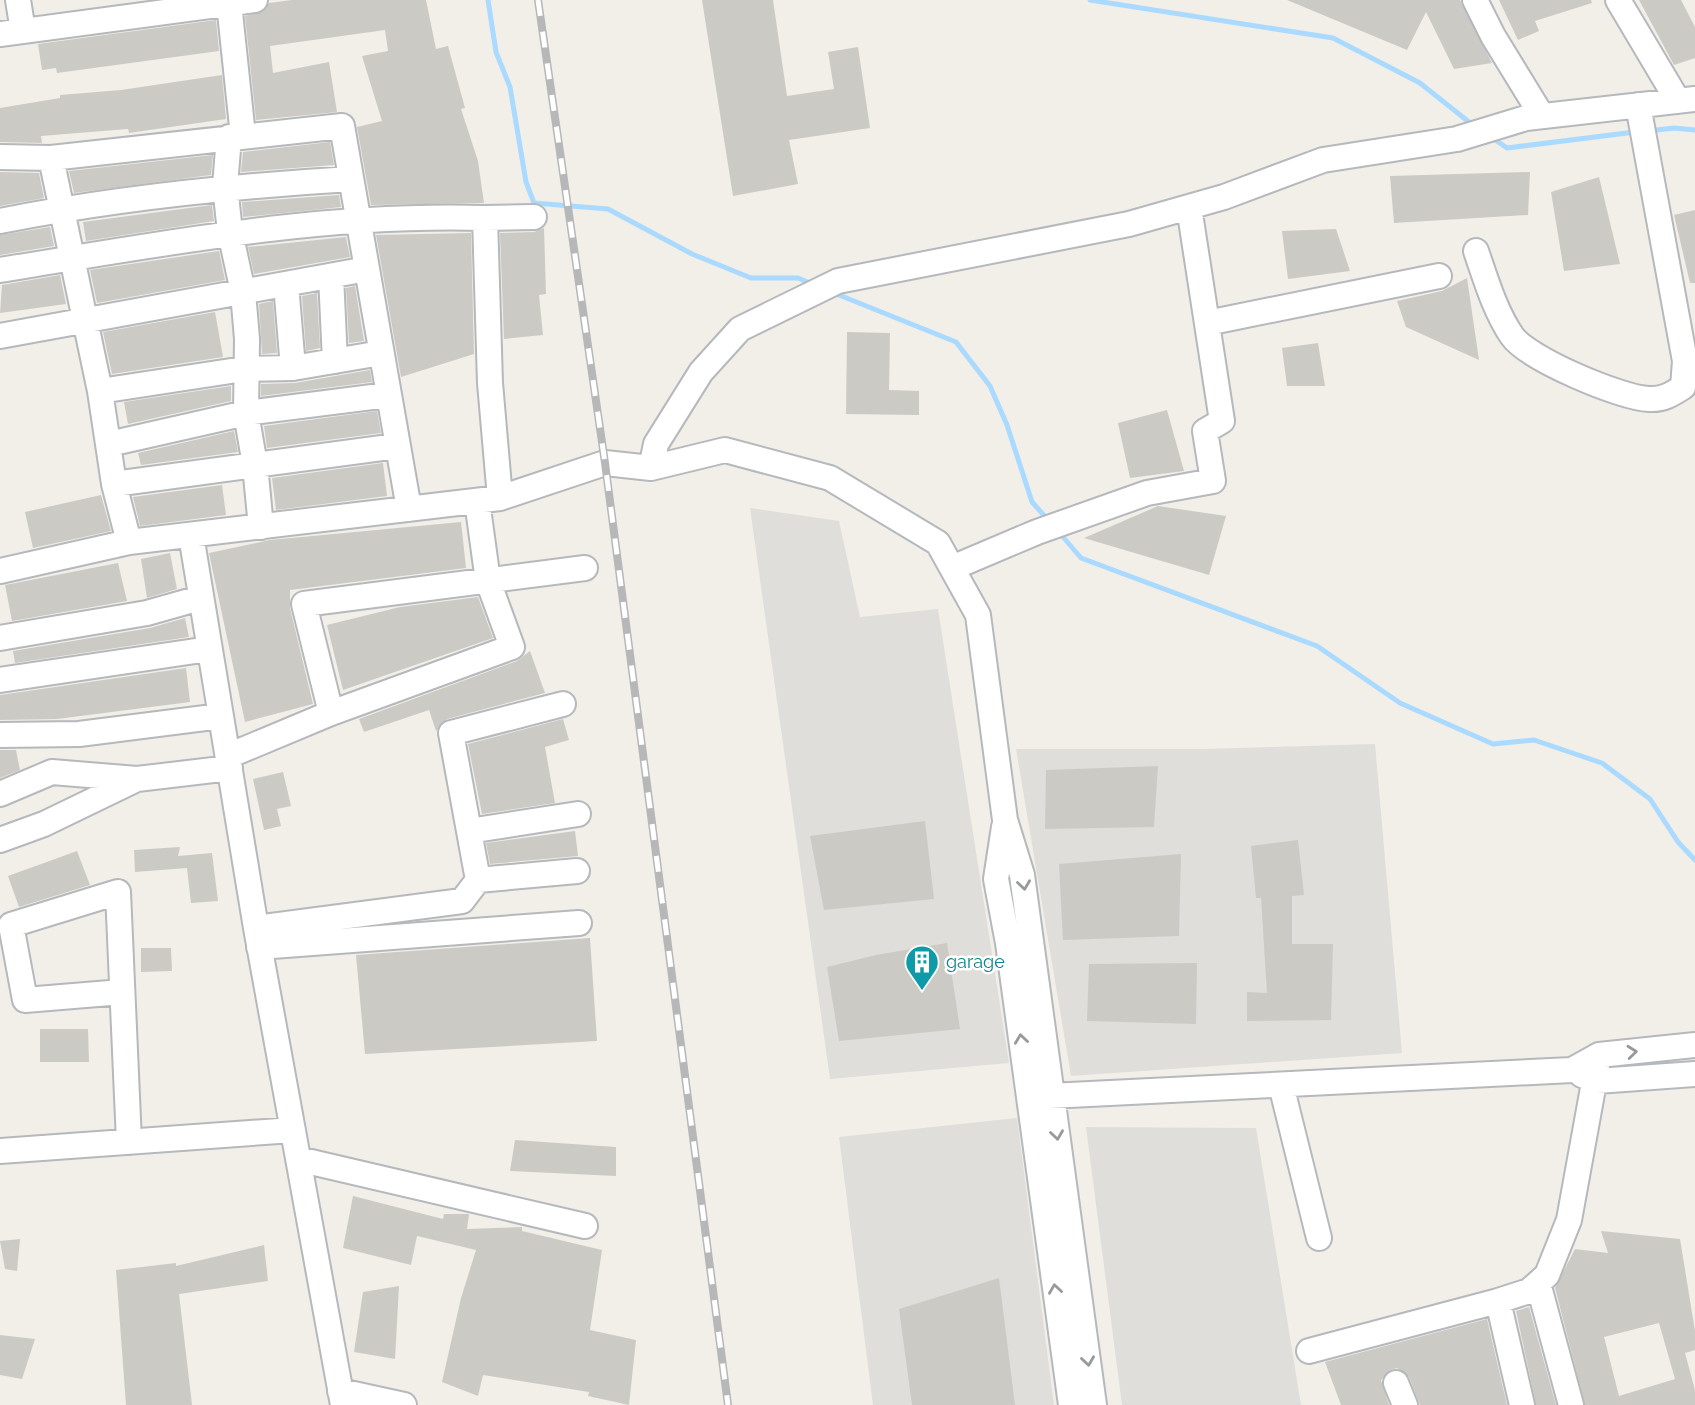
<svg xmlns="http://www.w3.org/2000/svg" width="1695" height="1405" font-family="Raleway,sans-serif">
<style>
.industrial{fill:#e0deda}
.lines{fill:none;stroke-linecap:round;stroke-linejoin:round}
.stream{stroke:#aadaff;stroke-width:5}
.building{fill:#cccac5;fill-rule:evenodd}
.minor-casing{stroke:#b5b8bc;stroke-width:28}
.minor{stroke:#fff;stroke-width:24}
.rail-casing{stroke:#b6b7b8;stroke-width:8}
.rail{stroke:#fff;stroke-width:5;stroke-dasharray:16;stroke-linecap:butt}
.oneway{stroke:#979a9d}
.labels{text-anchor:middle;stroke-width:5;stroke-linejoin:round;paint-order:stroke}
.culture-label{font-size:18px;fill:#0d838f;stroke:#fff;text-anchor:start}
</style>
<rect width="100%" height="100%" fill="#f1efe8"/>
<!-- industrial -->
<path class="industrial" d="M 750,508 L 839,521 L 860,617 L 938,609 L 1009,1063 L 830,1079 Z
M 1375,744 L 1402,1053 L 1071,1076 L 1016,749 L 1203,749 Z
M 1017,1118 L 1054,1405 L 873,1405 L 839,1137 Z
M 1086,1127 L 1256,1128 L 1301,1405 L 1122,1405 Z"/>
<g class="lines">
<!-- stream -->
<path class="stream" d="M 488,0 L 496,52 L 510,87 L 526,182 L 534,203 L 608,209 L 692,254 L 751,278 L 798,278 L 812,284
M 1090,0 L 1333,38 L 1420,83 L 1474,126
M 1648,131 L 1674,128 L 1695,130
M 1491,137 L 1507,148 L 1635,132
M 834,293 L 956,342 L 990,386 L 1007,425 L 1032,502 L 1049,521
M 1058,531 L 1081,558 L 1317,646 L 1400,703 L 1493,744 L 1534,740 L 1602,763 L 1650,799 L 1678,842 L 1695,860"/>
</g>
<!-- building -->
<path class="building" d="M 292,0 L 426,0 L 436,49 L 448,46 L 465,108 L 461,109 L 478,161 L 484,203 L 371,205 L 357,127 L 382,121 L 362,56 L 388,51 L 385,30 L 270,46 L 273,73 L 329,62 L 337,112 L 256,120 L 245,16 L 263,12 L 269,3 Z
M 702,0 L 773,0 L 787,96 L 834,89 L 828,52 L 858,47 L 870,128 L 789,140 L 798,184 L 733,196 Z
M 1287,0 L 1460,0 L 1492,63 L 1454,69 L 1426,12 L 1407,50 Z
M 1499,0 L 1591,0 L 1592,3 L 1535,21 L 1539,31 L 1518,40 Z
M 1639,0 L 1681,0 L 1695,27 L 1695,58 L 1674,65 Z
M 216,20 L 219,51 L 57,73 L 56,68 L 42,70 L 38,44 Z
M 222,75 L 226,119 L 129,133 L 128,129 L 41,136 L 42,143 L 0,142 L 0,108 L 60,98 L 60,95 L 121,90 Z
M 330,142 L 334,165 L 241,172 L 243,152 Z
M 213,155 L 211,175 L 74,193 L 69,171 Z
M 0,172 L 39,173 L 44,198 L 0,206 Z
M 1530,172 L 1528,215 L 1394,223 L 1390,176 Z
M 1599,177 L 1620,264 L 1564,271 L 1551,192 Z
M 339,195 L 341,207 L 243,217 L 242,202 Z
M 212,205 L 214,221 L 86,241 L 83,222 Z
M 1695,210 L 1695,283 L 1690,283 L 1674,215 Z
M 50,227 L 54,246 L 0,255 L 0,235 Z
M 544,228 L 546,294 L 539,295 L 543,335 L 504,339 L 500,233 L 534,232 Z
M 1336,229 L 1350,271 L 1288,279 L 1282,231 Z
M 471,233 L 474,354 L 401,377 L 376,235 Z
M 346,237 L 350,257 L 254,274 L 248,247 Z
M 219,251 L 225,280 L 97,303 L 90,270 Z
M 60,275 L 66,304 L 0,313 L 2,285 Z
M 1467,278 L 1479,360 L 1406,327 L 1397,301 L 1442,291 Z
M 355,286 L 364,341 L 349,343 L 346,288 Z
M 317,293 L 320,348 L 306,351 L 302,296 Z
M 273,301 L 277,353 L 262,354 L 259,304 Z
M 215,312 L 223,357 L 112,374 L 103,332 Z
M 847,332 L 890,333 L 889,390 L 919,391 L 919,415 L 846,414 Z
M 1318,343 L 1325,386 L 1287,386 L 1282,348 Z
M 370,370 L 372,382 L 261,396 L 261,384 L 295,383 Z
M 231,386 L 231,401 L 128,424 L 124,402 Z
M 1167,410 L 1184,471 L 1130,478 L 1118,423 Z
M 377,411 L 381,433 L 267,448 L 264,426 Z
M 234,431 L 238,452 L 141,465 L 138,453 Z
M 383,463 L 387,496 L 276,510 L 272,478 Z
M 222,485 L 226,515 L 140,526 L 133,497 Z
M 101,495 L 111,531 L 33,548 L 25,512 Z
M 1158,506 L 1226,516 L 1209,575 L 1084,538 Z
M 461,522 L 466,568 L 290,590 L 290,608 L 313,704 L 245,722 L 209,553 L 270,540 Z
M 170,553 L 177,589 L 147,598 L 141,559 Z
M 118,563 L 127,601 L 12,621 L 5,585 Z
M 478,597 L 493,638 L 343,690 L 327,625 L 400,607 Z
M 185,618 L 189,637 L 15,663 L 13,651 L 150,628 Z
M 530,651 L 545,693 L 447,719 L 436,731 L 429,710 L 364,732 L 359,719 L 517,661 Z
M 186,668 L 190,702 L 57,719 L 0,720 L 0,695 Z
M 563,719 L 569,740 L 545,747 L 555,803 L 482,814 L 468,744 Z
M 0,750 L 16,750 L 20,770 L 0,778 Z
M 1158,766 L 1154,827 L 1045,829 L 1046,770 Z
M 283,772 L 291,806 L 277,809 L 281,826 L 264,830 L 253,779 Z
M 925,821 L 934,899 L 824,910 L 810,836 Z
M 575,831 L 578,856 L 490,864 L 486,843 Z
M 1298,840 L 1304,895 L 1292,896 L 1292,944 L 1333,944 L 1331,1020 L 1247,1021 L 1247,992 L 1267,993 L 1261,898 L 1256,898 L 1251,846 Z
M 180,847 L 178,856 L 212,853 L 218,901 L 191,903 L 187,868 L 135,872 L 134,850 Z
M 77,851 L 90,885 L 19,907 L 8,876 Z
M 1181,854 L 1179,936 L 1063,940 L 1059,864 Z
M 590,938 L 597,1041 L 365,1054 L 356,955 Z
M 947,943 L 960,1029 L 839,1041 L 827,967 L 876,955 Z
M 141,948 L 171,948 L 172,971 L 141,972 Z
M 1197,963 L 1196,1024 L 1087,1021 L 1089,964 Z
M 40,1029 L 88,1029 L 89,1062 L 40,1062 Z
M 515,1140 L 616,1147 L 616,1176 L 510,1171 Z
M 353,1196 L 443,1219 L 444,1214 L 469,1214 L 467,1229 L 522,1227 L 522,1231 L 602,1250 L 590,1330 L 636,1340 L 629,1405 L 588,1396 L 589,1392 L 483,1375 L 478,1396 L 442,1382 L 461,1298 L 476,1250 L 417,1236 L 411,1265 L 343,1248 Z
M 1601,1231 L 1680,1239 L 1695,1331 L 1695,1350 L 1685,1353 L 1695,1390 L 1695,1405 L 1585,1405 L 1555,1288 L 1575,1249 L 1608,1253 ZM 1659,1323 L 1675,1379 L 1619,1396 L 1604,1337 Z
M 20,1239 L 17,1271 L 5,1269 L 0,1241 Z
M 264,1245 L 268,1281 L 179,1294 L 192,1405 L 126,1405 L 116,1270 L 176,1263 L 176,1266 Z
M 999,1278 L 1015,1405 L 912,1405 L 899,1309 Z
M 399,1286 L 395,1359 L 354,1352 L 363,1292 Z
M 1529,1307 L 1556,1405 L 1536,1405 L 1516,1311 Z
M 1487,1319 L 1507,1405 L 1420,1405 L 1409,1377 L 1397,1368 L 1390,1370 L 1381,1380 L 1389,1405 L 1341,1405 L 1325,1362 Z
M 0,1335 L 35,1339 L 22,1379 L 0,1375 Z"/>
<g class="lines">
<!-- minor casing -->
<g class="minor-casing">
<path id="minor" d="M 18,0 L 23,31
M 1475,0 L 1493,36 L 1542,116
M 1618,0 L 1678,101
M 229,3 L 243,136
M 0,34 L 255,0
M 229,137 L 225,186 L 230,232 L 243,292 L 247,339 L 246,413 L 255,465 L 261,527
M 0,157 L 51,158 L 342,126 L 409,509
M 51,158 L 100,391 L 114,484 L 129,542
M 485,218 L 534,217
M 0,221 C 116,198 233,186 351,179
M 1476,251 C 1486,280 1495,311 1512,336 C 1528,359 1621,398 1649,399 C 1663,400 1672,394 1683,387 L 1685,361 L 1638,105
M 0,270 C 161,244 321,213 485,218 L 490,383 L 500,498
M 331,276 L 335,361
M 286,284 L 293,368
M 1207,323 L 1439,276
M 0,336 L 367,269
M 100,391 L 244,369 L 293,368 L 381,353
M 109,444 L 246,413 L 388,395
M 651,468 L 656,444 L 701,372 L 740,329 L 838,281 L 1129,224 L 1224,197 L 1323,160 L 1457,139 L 1526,118 L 1695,99
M 114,484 L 397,446
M 191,535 L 256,928 L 343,1405
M 952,568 L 1037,532 L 1147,493 L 1213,481 L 1205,431 L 1222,421 L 1189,207
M 0,571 L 129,542 L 500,498 L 605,463 L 651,468 L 725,450 L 830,478 L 938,543 L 978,615 L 1005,820 L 1022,875 L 1094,1405
M 0,638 L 147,613 L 200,598
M 0,680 L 209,649
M 331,713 L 304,604 L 585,568
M 0,735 L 79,734 L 221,716
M 228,756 L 331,713 L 512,647 L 488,581 L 477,501
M 0,794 L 52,772 L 137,779 L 230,768
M 1004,827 L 996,879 L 1008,943 L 1071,1405
M 469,831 L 578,814
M 0,840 L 44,824 L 137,779
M 478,880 L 577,871
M 256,928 L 462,901 L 478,880 L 451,733 L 563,704
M 259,947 L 579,923
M 122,992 L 25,1000 L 11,925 L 118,892 L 129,1142
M 1582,1075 L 1597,1081 L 1695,1074
M 1281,1085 L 1319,1238
M 1029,1097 L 1572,1070 L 1599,1055 L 1695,1045
M 0,1151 L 293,1130
M 298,1159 L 585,1226
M 1538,1283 L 1571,1405
M 1498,1301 L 1522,1405
M 1309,1351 L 1498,1301 L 1529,1291 L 1547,1275 L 1569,1220 L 1599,1055
M 1396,1383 L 1405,1405
M 340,1391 L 404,1405"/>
</g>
<!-- minor -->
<use href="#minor" class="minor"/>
<!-- rail casing -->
<g class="rail-casing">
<path id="rail" d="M 538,0 L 605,463 L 728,1405"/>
</g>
<!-- rail -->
<use href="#rail" class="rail"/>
</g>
<!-- one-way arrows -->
<defs><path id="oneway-chevron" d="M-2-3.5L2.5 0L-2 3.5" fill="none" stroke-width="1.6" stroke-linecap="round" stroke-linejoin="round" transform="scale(1.75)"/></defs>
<g class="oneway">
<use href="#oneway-chevron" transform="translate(1024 885) rotate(82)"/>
<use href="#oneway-chevron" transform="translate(1021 1039) rotate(-98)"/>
<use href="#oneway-chevron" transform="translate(1632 1052) rotate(-6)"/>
<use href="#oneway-chevron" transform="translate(1057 1135) rotate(82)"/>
<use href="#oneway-chevron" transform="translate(1055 1289) rotate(-98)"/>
<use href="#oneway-chevron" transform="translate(1088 1361) rotate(82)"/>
</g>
<!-- icons -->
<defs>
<g id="building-pin" transform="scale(1.75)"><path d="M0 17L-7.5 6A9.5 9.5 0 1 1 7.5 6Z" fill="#0f9aa8" stroke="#fff"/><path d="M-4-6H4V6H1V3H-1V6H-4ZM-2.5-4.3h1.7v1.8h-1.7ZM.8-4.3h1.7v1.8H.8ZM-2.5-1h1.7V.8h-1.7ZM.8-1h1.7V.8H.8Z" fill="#fff"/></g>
</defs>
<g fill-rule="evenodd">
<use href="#building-pin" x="922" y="962"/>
</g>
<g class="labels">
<!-- culture labels -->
<g class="culture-label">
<text x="946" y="968">garage</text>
</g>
</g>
</svg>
